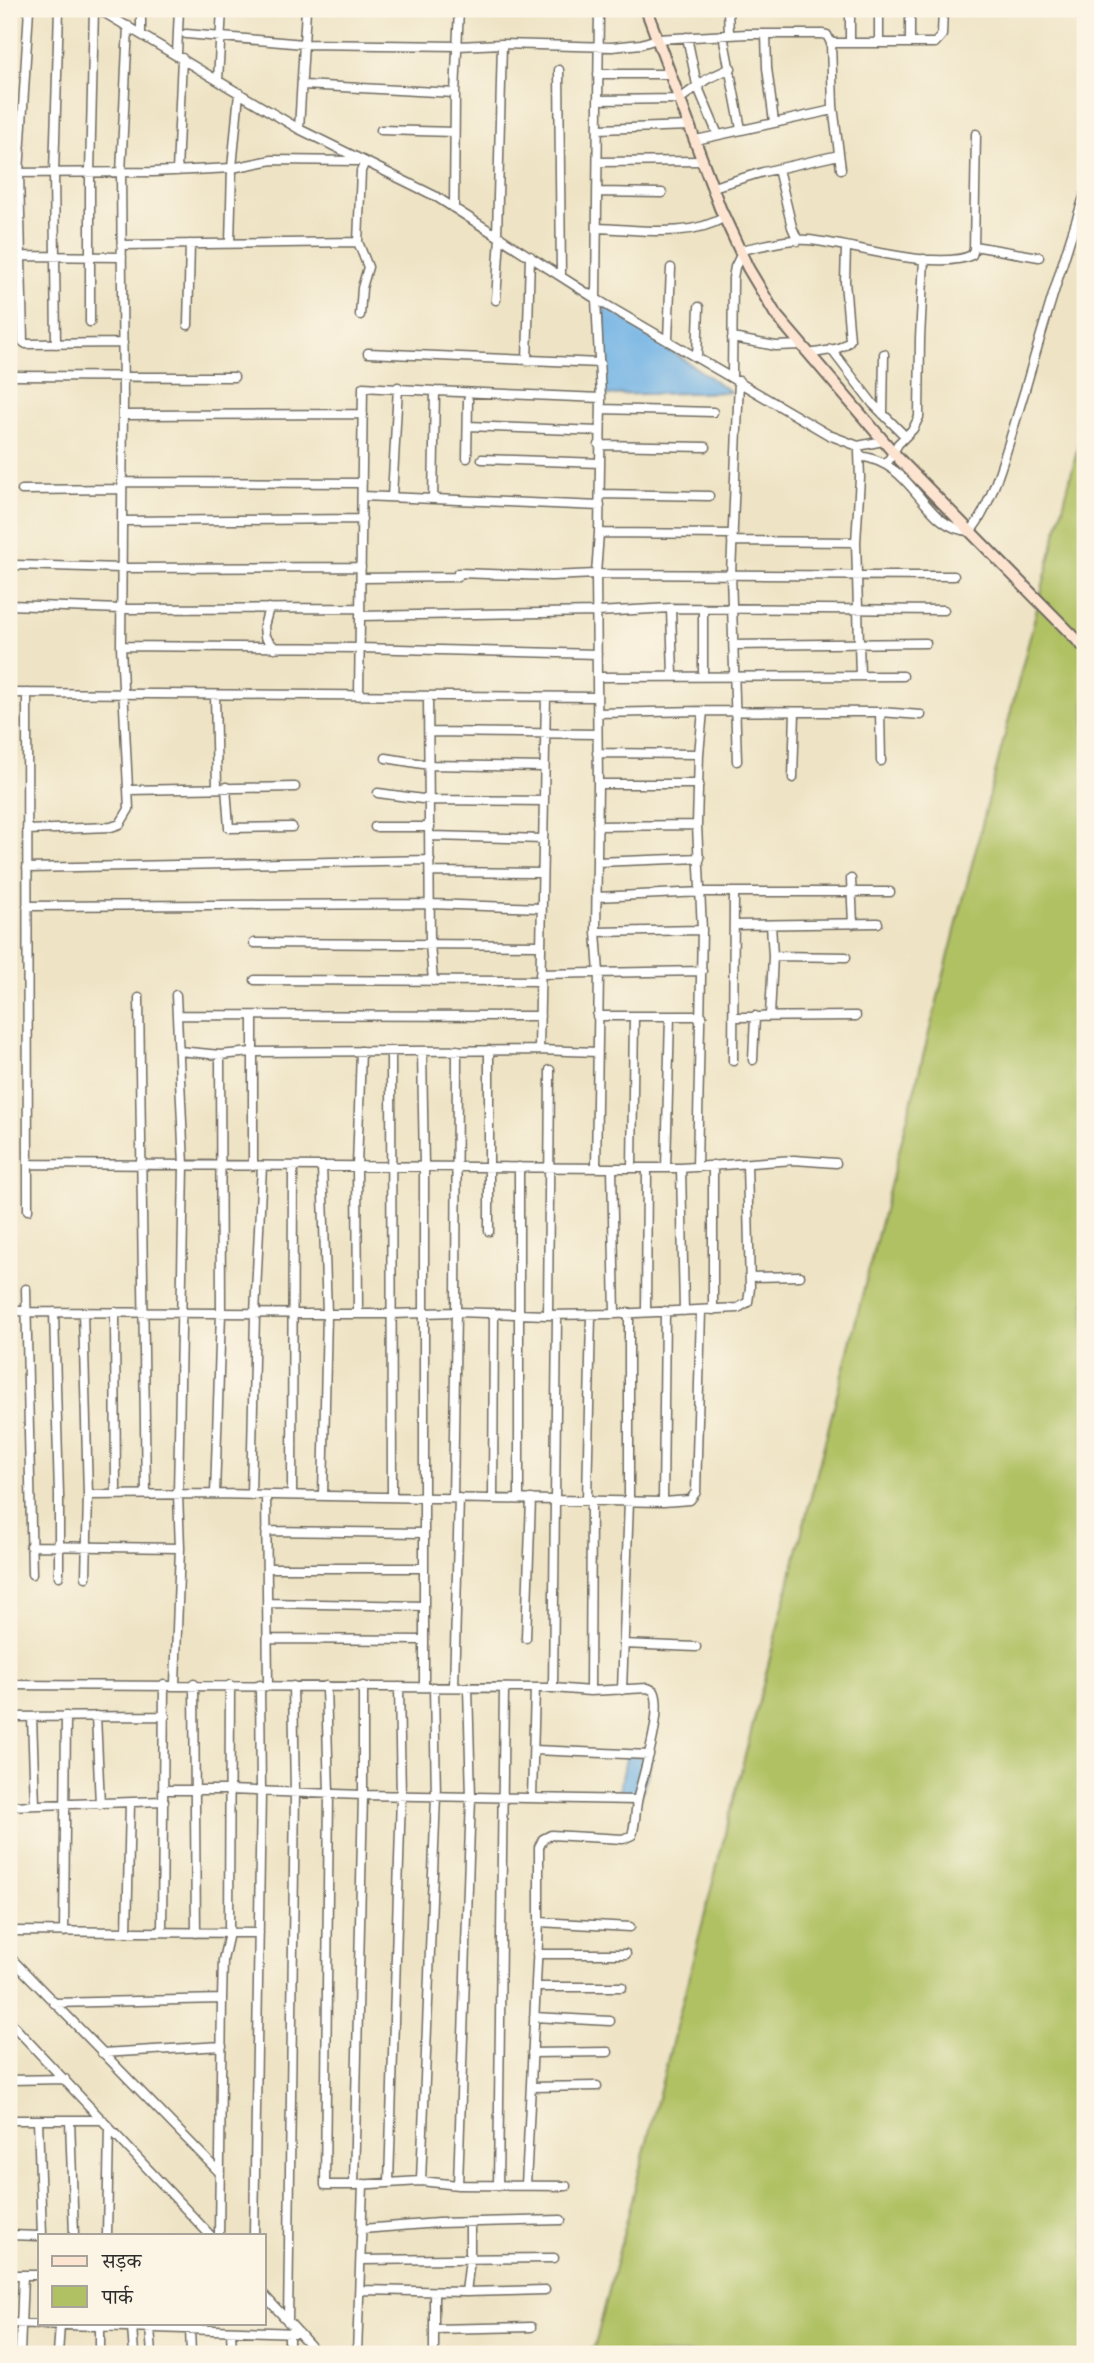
<svg xmlns="http://www.w3.org/2000/svg" width="1094" height="2363" font-family="Vollkorn,'Noto Serif Devanagari',serif">
<style>
.green{fill:#b0c164;stroke:#6e7648;stroke-width:2}
.water{fill:#71b2e5;stroke:#4e6e88;stroke-width:2}
.lines{fill:none;stroke-linecap:round;stroke-linejoin:round}
.street-casing{stroke:#6f6b61;stroke-width:11}
.secondary-casing{stroke:#6f6b61;stroke-width:14}
.street{stroke:#fff;stroke-width:8}
.secondary{stroke:#fde4d1;stroke-width:10}
</style>
<rect width="100%" height="100%" fill="#fcf5e5"/>
<filter id="ink" filterUnits="userSpaceOnUse"><feTurbulence type="fractalNoise" baseFrequency=".0143" numOctaves="2"/><feDisplacementMap in="SourceGraphic" scale="14" xChannelSelector="R" yChannelSelector="G"/><feConvolveMatrix kernelMatrix="1 2 1 2 8 2 1 2 1" color-interpolation-filters="sRGB"/></filter>
<filter id="wash" filterUnits="userSpaceOnUse"><feTurbulence type="fractalNoise" baseFrequency=".00686" numOctaves="4" result="noise"/><feDisplacementMap in="SourceGraphic" scale="28" xChannelSelector="R" yChannelSelector="G"/><feGaussianBlur stdDeviation="1.57" result="paint"/><feColorMatrix in="noise" values="0 0 0 0 0 0 0 0 0 0 0 0 0 0 0 0 0 1.4 0 .05"/><feComposite in="paint" operator="in"/></filter>
<g filter="url(#wash)">
<rect width="100%" height="100%" fill="#eee3c4"/>
<!-- green -->
<path class="green" d="M 1085,420 L 1085,2354 L 589,2354 L 595,2345 Z"/>
<!-- water -->
<path class="water" d="M 604,305 L 731,392 L 604,395 Z
M 627,1753 L 652,1759 L 640,1799 L 619,1794 Z"/>
</g>
<g filter="url(#ink)">
<g class="lines">
<!-- street casing -->
<g class="street-casing">
<path id="street" d="M 29,9 L 19,173 L 23,342 L 26,344 L 123,343
M 98,9 L 299,129 L 435,196 L 596,299 L 829,435 L 858,446 L 883,441
M 728,9 L 729,35
M 850,9 L 850,43
M 910,9 L 910,43
M 141,33 L 141,9
M 186,34 L 304,44 L 458,46 L 502,44 L 612,47 L 641,44 L 657,39 L 747,34 L 822,34 L 827,35 L 831,43 L 833,106 L 841,169
M 766,34 L 767,68 L 774,122
M 723,35 L 741,129
M 687,37 L 697,85 L 718,135
M 831,43 L 935,43 L 942,35 L 943,9
M 879,43 L 879,9
M 177,54 L 179,9
M 559,70 L 561,276
M 598,74 L 670,74
M 218,80 L 222,9
M 303,85 L 455,93
M 598,100 L 680,99 L 707,79 L 731,68
M 299,129 L 306,9
M 598,129 L 691,126
M 381,130 L 454,132
M 696,140 L 833,110
M 598,162 L 703,161
M 778,169 L 792,227 L 798,241
M 177,171 L 182,58
M 9,173 L 153,172 L 232,168 L 272,160 L 358,161
M 713,187 L 763,172 L 839,155
M 597,192 L 662,193
M 454,208 L 455,93 L 459,9
M 597,228 C 639,229 688,239 725,217
M 497,235 L 502,44
M 230,243 L 232,168 L 239,93
M 122,245 L 358,242
M 974,246 L 1039,257
M 739,250 C 761,247 786,238 808,240 C 848,243 937,272 972,255 L 974,249 L 976,134
M 22,256 L 122,257
M 496,300 L 500,237
M 360,315 L 362,288 L 368,267 L 358,242 L 361,171 L 365,162
M 90,322 L 90,173 L 94,9
M 188,325 L 190,244
M 732,338 L 776,346 L 802,345
M 668,339 L 671,268
M 56,344 L 54,173 L 59,9
M 831,349 L 873,404 L 905,436
M 368,353 L 600,363
M 809,354 C 822,351 842,351 850,340 L 845,282 L 846,248
M 697,357 L 699,307
M 527,361 L 530,256
M 11,376 L 234,377
M 732,377 L 733,278 L 735,267 L 741,255
M 601,409 L 713,412
M 883,414 L 884,354
M 123,415 L 363,414
M 468,426 L 599,431
M 599,445 L 706,447
M 859,452 L 860,478 L 856,542 L 860,676
M 860,456 C 873,458 885,463 895,471 C 920,490 936,531 970,531 C 992,511 1014,424 1024,393 C 1043,327 1063,260 1085,194
M 467,458 L 468,400
M 482,459 L 600,463
M 886,465 L 898,444 L 913,429 L 919,417 L 920,338 L 924,259
M 122,482 L 362,483
M 22,490 L 122,489
M 600,494 L 709,496
M 362,496 L 600,506
M 392,497 L 398,387
M 433,499 L 435,391 L 601,398
M 122,521 L 362,519
M 599,533 L 733,534
M 732,541 L 856,542
M 15,565 L 122,568 L 361,567
M 458,573 L 551,576 L 596,574 L 954,576
M 361,578 L 458,577
M 9,605 L 121,609 L 360,608
M 269,608 L 264,626 L 265,637 L 275,648
M 671,608 L 673,677
M 703,608 L 703,676
M 360,616 L 597,612 L 671,608 L 944,610
M 734,645 L 926,643
M 121,646 L 359,648 L 597,654
M 597,677 L 903,676
M 9,693 L 597,697
M 27,693 L 28,1210
M 215,695 L 217,787
M 359,696 L 363,387 L 435,391
M 428,696 L 430,944 L 433,981
M 880,712 L 881,761
M 597,713 L 703,711 L 880,712 L 921,715
M 429,732 L 597,734
M 597,753 L 699,754
M 386,758 L 429,765 L 544,767
M 737,761 L 731,574 L 739,381
M 793,778 L 795,712
M 598,784 L 699,784
M 226,787 L 229,828 L 292,827
M 129,790 L 295,787
M 378,793 L 430,800 L 544,801
M 597,826 L 697,825
M 375,827 L 430,827
M 27,830 L 111,827 L 120,824 L 129,809 L 121,646 L 123,400 L 121,173 L 128,26
M 431,836 L 543,839
M 597,862 L 700,858
M 27,868 L 430,860
M 430,872 L 542,873
M 851,879 L 853,924
M 597,897 L 702,892 L 890,892
M 27,906 L 431,904 L 541,908
M 735,925 L 878,923
M 596,932 L 702,930
M 254,943 L 541,945
M 773,956 L 846,957
M 540,974 L 702,971
M 255,980 L 540,981
M 139,998 L 146,1494
M 177,1015 L 540,1016
M 253,1016 L 253,1166
M 597,1016 L 702,1016
M 770,1016 L 773,956 L 771,925
M 733,1017 L 856,1016
M 489,1050 L 489,1231
M 539,1050 L 546,697
M 179,1051 L 220,1055 L 252,1052 L 539,1050 L 597,1052
M 391,1051 L 392,1497
M 422,1051 L 424,1167 L 424,1687
M 753,1060 L 755,1016
M 733,1061 L 734,892
M 28,1164 L 612,1168 L 681,1168 L 794,1160 L 836,1163
M 713,1165 L 713,1310
M 322,1166 L 327,1313 L 323,1496
M 697,1166 L 702,930 L 697,825 L 699,754 L 703,711
M 519,1167 L 519,1499
M 596,1168 L 599,973 L 596,932 L 598,784 L 596,574 L 599,533 L 601,398 L 596,299 L 599,9
M 612,1168 L 615,1314
M 632,1168 L 634,1016
M 666,1168 L 670,1016
M 681,1168 L 684,1311
M 750,1277 L 800,1276
M 26,1289 L 32,1574
M 9,1309 L 26,1312 L 392,1314 L 456,1312 L 548,1315 L 615,1314 L 738,1308 L 748,1302 L 750,1288 L 747,1164
M 54,1312 L 59,1496 L 59,1576
M 83,1312 L 88,1495 L 86,1577
M 115,1312 L 116,1495
M 358,1312 L 357,1166 L 361,1051
M 646,1312 L 647,1168
M 548,1315 L 550,1070
M 215,1494 L 221,1313 L 220,1055
M 88,1495 L 215,1494 L 663,1502 L 690,1500 L 696,1492 L 701,1311
M 251,1495 L 255,1314 L 262,1166
M 266,1495 L 268,1685
M 292,1495 L 293,1166
M 453,1498 L 456,1312 L 457,1050
M 493,1499 L 494,1313
M 587,1500 L 591,1315
M 663,1502 L 665,1311
M 266,1531 L 423,1533
M 30,1546 L 180,1548
M 267,1568 L 423,1568
M 267,1603 L 424,1606
M 526,1638 L 531,1499
M 268,1639 L 424,1640
M 623,1644 L 696,1647
M 175,1684 L 180,1548 L 178,1494 L 184,1165 L 176,995
M 194,1684 L 196,1933
M 9,1685 L 553,1688 L 590,1691 L 648,1688 L 654,1691 C 664,1710 643,1775 638,1797 C 635,1809 636,1823 632,1835 L 623,1839 L 551,1835 L 543,1839 L 539,1847 L 539,1922 L 526,2185
M 326,1686 L 329,1793 L 325,2185 L 354,2185
M 363,1686 L 363,1795 L 354,2185 L 421,2181 L 458,2185 L 566,2186
M 454,1687 L 459,1498
M 553,1688 L 557,1315
M 622,1690 L 629,1501 L 629,1313
M 590,1691 L 591,1500
M 96,1716 L 100,1804
M 9,1717 L 165,1716
M 32,1717 L 35,1805
M 534,1750 L 649,1755
M 164,1790 L 228,1790 L 363,1795 L 637,1800
M 532,1798 L 535,1688
M 9,1806 L 164,1801
M 539,1922 L 630,1927
M 9,1931 L 259,1933
M 64,1932 L 66,1716
M 127,1932 L 130,1803
M 162,1932 L 164,1684
M 537,1954 L 626,1954
M 9,1956 L 220,2173
M 536,1987 L 622,1987
M 222,1999 L 223,1960 L 229,1933 L 230,1685
M 54,2003 L 222,1999 L 219,2235
M 534,2017 L 610,2021
M 9,2021 L 210,2235
M 102,2053 L 222,2046
M 532,2053 L 608,2052
M 9,2080 L 65,2079
M 531,2087 L 597,2086
M 9,2120 L 103,2120
M 38,2120 L 42,2235
M 70,2120 L 74,2235
M 421,2181 L 436,1796 L 434,1687
M 389,2182 L 401,1796 L 399,1687
M 458,2185 L 471,1797 L 468,1687
M 498,2186 L 504,1688
M 362,2229 L 438,2223 L 561,2220
M 9,2235 L 40,2236
M 107,2235 L 109,2126
M 254,2235 L 261,1792 L 260,1685
M 361,2260 L 554,2258
M 9,2275 L 40,2275
M 360,2290 L 466,2292 L 545,2290
M 466,2292 L 470,2259 L 470,2224
M 264,2295 L 318,2354
M 288,2322 L 295,1792 L 293,1686
M 9,2323 L 299,2333
M 132,2327 L 134,2354
M 150,2328 L 152,2354
M 190,2329 L 191,2354
M 434,2329 L 531,2327
M 231,2331 L 232,2354
M 20,2354 L 23,2275
M 58,2354 L 60,2325
M 100,2354 L 100,2326
M 289,2354 L 289,2333
M 357,2354 L 363,2184
M 434,2354 L 434,2292"/>
</g>
<!-- secondary casing -->
<g class="secondary-casing">
<path id="secondary" d="M 646,9 L 720,208 L 748,268 L 776,315 L 899,459 L 1085,648"/>
</g>
<!-- street -->
<use href="#street" class="street"/>
<!-- secondary -->
<use href="#secondary" class="secondary"/>
</g>
</g>
<!-- margin -->
<rect width="1094" height="2363" fill="none" stroke="#fcf5e5" stroke-width="35"/>
<!-- legend -->
<rect x="38" y="2234" width="228" height="91" fill="#fcf5e5" stroke="#a8a49b" stroke-width="2"/>
<rect x="52" y="2256" width="35" height="10" fill="#fde4d1" stroke="#a8a49b" stroke-width="2"/>
<text x="102" y="2268" font-size="21" fill="#2b2b2b">सड़क</text>
<rect x="52" y="2286" width="35" height="21" fill="#b0c164" stroke="#a8a49b" stroke-width="2"/>
<text x="102" y="2304" font-size="21" fill="#2b2b2b">पार्क</text>
</svg>
